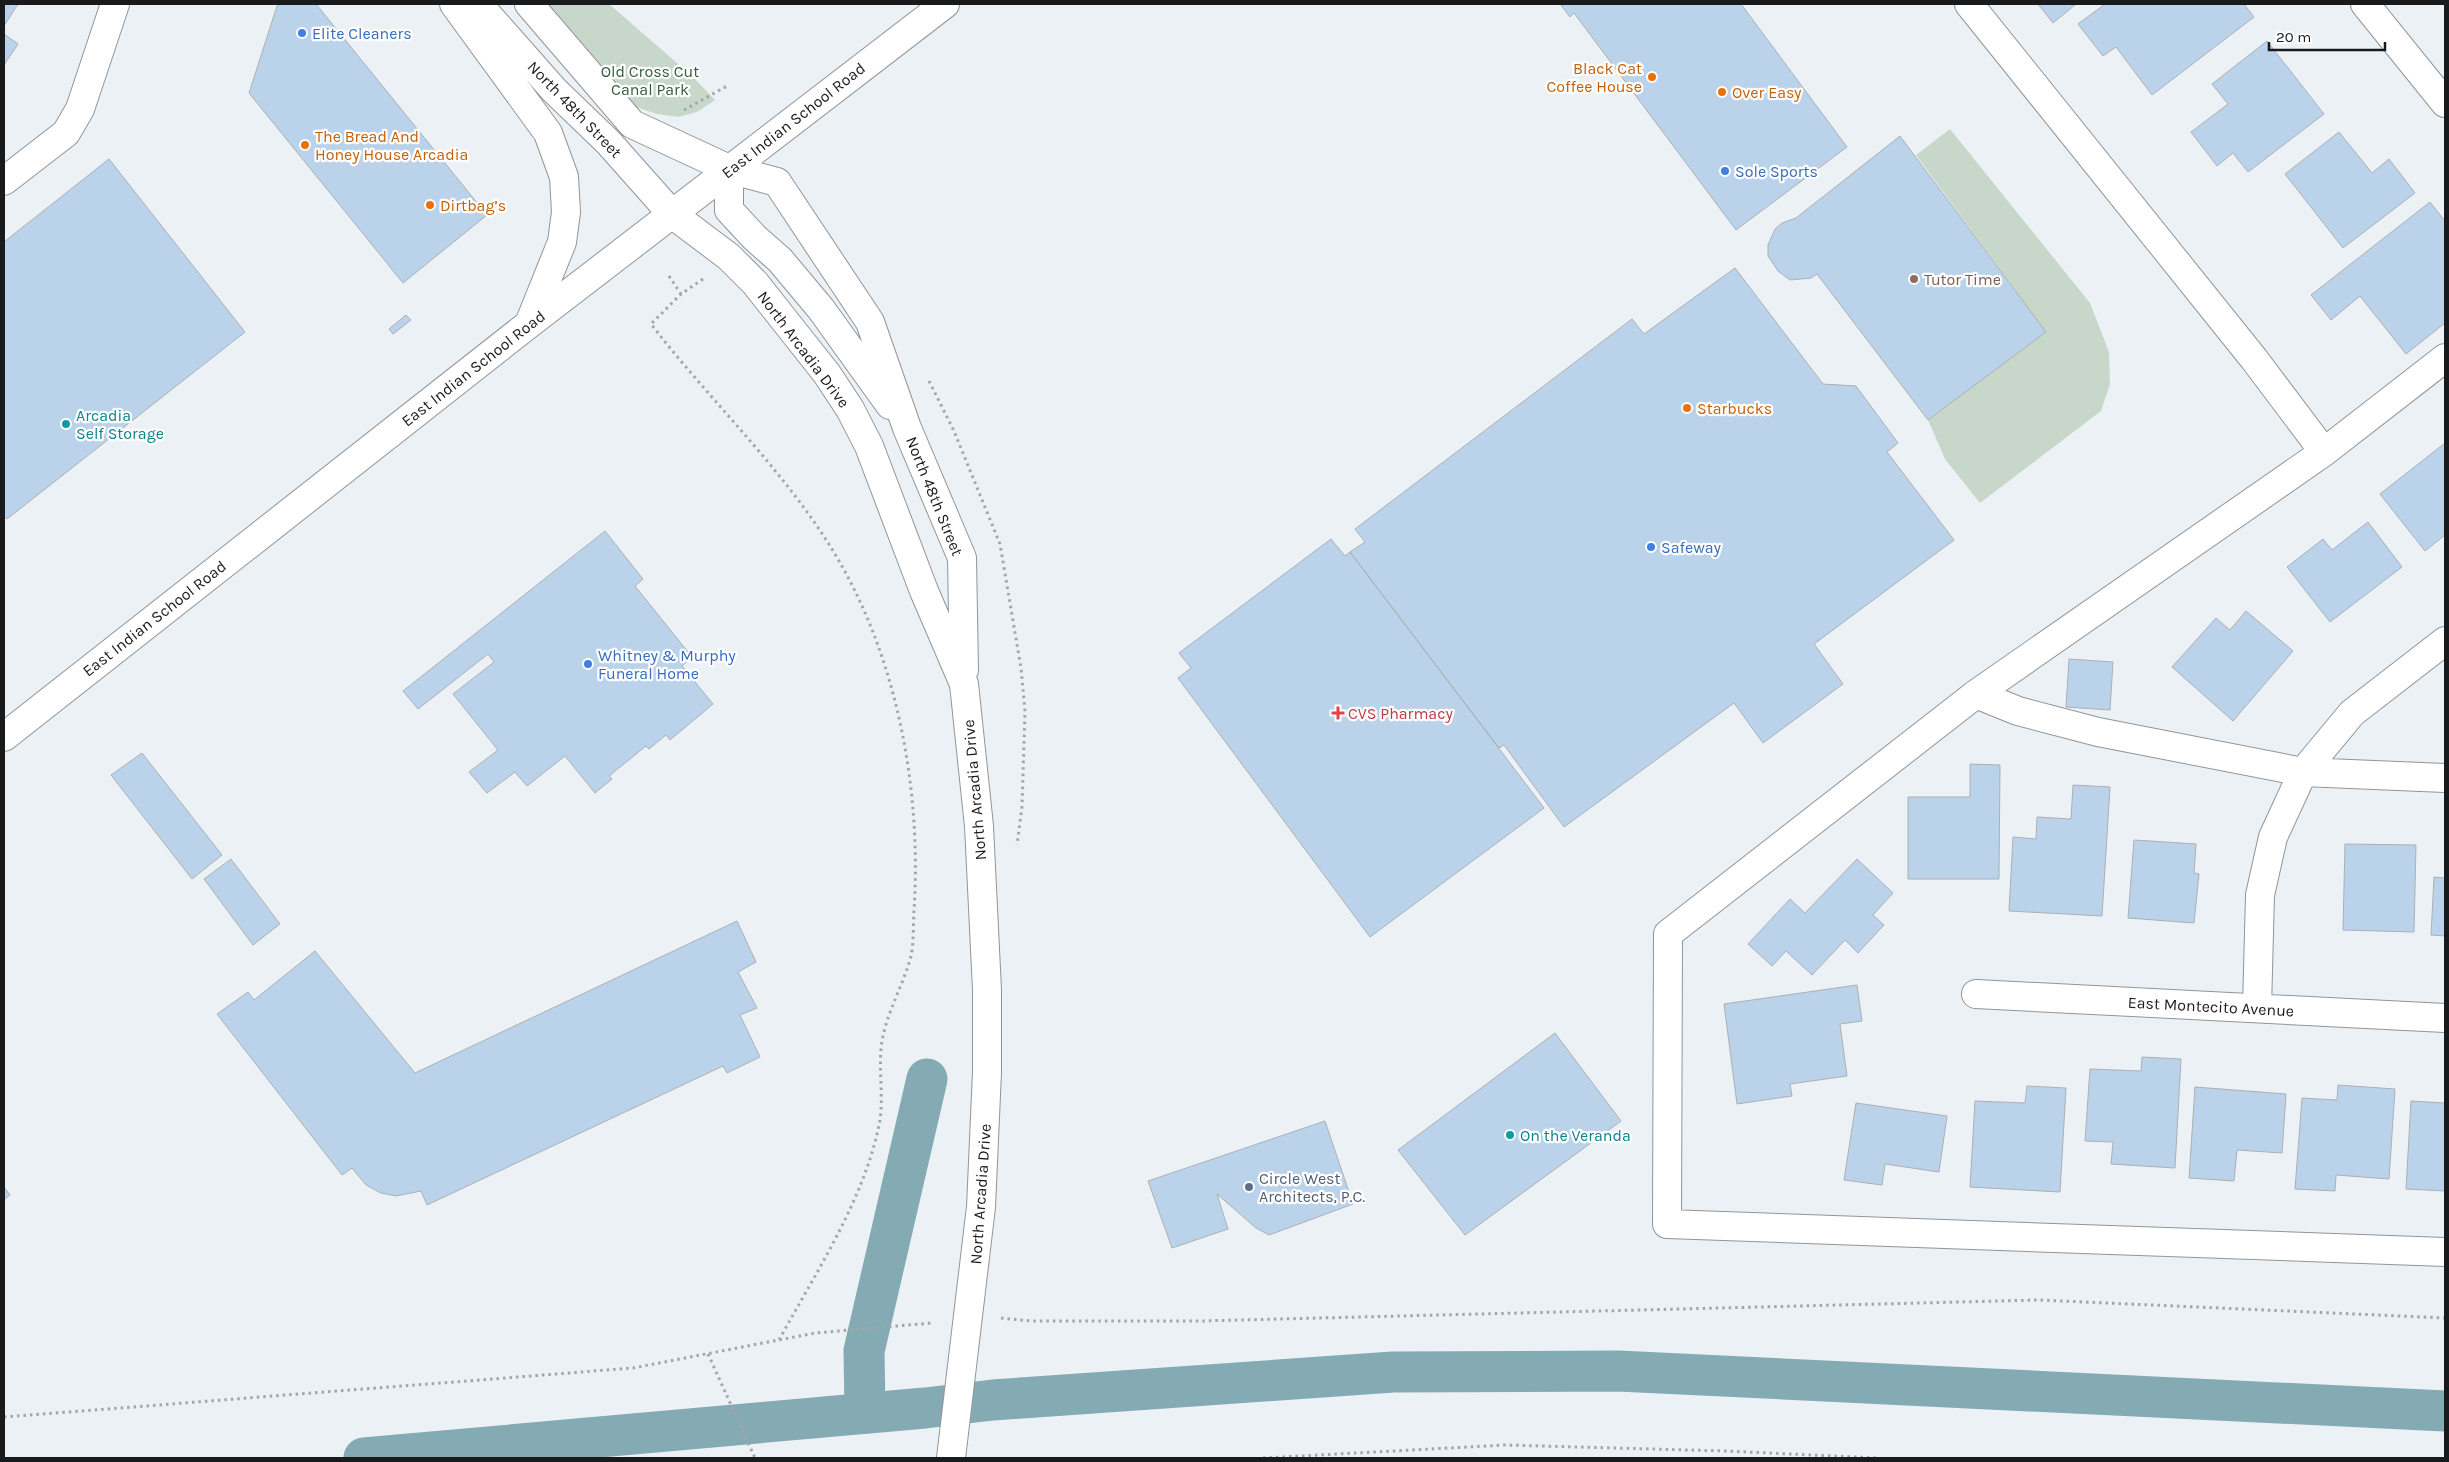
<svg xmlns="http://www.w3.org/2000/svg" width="2449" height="1462" font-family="Karla,sans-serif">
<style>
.green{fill:#c7d8ca}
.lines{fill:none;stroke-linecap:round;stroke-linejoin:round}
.canal{stroke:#84aab4;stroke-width:41}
.building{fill:#bad3eb;stroke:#abb0b4}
.minor-casing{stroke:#919599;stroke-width:30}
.major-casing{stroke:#919599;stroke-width:30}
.path{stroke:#a2a6aa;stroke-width:3;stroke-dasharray:2.5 4;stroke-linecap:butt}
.minor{stroke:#fff;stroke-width:28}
.major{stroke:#fff;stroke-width:28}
.shop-dot{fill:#3f7fe0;stroke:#fff;stroke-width:2}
.food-dot{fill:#e8710a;stroke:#fff;stroke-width:2}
.education-dot{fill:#8d6e63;stroke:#fff;stroke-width:2}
.culture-dot{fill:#0f9aa8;stroke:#fff;stroke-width:2}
.health-dot{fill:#e0444e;stroke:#fff;stroke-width:2}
.service-dot{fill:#5c6f8a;stroke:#fff;stroke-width:2}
.labels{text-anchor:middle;stroke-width:4.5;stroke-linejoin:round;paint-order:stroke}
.shop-label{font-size:16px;fill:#366cbe;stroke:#fff;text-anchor:start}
.food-label{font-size:16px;fill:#c56008;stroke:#fff;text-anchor:start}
.park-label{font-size:16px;fill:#305d3d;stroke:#fff}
.street-label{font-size:16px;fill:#181a1c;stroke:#fff}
.education-label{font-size:16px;fill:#785e54;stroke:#fff;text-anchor:start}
.culture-label{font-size:16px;fill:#0d838f;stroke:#fff;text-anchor:start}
.health-label{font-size:16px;fill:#be3a42;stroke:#fff;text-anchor:start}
.service-label{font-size:16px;fill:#4e5e75;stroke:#fff;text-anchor:start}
</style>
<rect width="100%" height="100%" fill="#ecf1f6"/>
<!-- green -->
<path class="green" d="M 543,4 L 609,4 L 692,76 L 715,100 L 697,112 L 678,117 L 657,114 L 633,106 Z
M 1950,129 L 2090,303 L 2109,352 L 2110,384 L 2101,411 L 1980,503 L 1945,459 L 1928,420 L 2046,332 L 1916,155 Z"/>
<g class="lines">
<!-- canal -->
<path class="canal" d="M 865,1413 L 864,1351 L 927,1079
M 364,1458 L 925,1408 L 993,1400 L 1393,1372 L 1618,1371 L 2445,1411"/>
</g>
<!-- building -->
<path class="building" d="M 4,4 L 18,4 L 4,26 Z
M 280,4 L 316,4 L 487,215 L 403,283 L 249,93 L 277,6 Z
M 1560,4 L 1741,4 L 1847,147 L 1736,230 L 1574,13 L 1570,17 Z
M 2038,4 L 2076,4 L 2053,23 Z
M 2105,4 L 2244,4 L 2254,17 L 2152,95 L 2116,47 L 2103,56 L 2078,24 Z
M 4,34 L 18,44 L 4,65 Z
M 2267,41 L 2324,114 L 2248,172 L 2233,153 L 2217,166 L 2191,132 L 2228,104 L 2212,84 Z
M 2339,132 L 2372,173 L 2389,159 L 2415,193 L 2343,248 L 2285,174 Z
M 1900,136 L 2046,332 L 1928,420 L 1817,274 L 1811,278 L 1790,280 L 1778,271 L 1768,256 L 1768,245 L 1775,229 L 1782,223 L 1796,218 Z
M 109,159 L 245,332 L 7,519 L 4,516 L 4,242 Z
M 2430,202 L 2445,221 L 2445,323 L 2406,354 L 2360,296 L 2331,320 L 2311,295 Z
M 1735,268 L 1823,384 L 1856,386 L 1898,443 L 1887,452 L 1954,540 L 1814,644 L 1843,684 L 1763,743 L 1734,703 L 1564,827 L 1504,745 L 1499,748 L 1350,552 L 1365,542 L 1355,529 L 1632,319 L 1644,334 Z
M 406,315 L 411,320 L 393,334 L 389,329 Z
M 2445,443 L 2445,535 L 2425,551 L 2380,494 Z
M 2368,522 L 2402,567 L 2330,622 L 2287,567 L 2323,539 L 2332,550 Z
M 605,531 L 643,579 L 635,586 L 692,657 L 682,666 L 713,704 L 670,740 L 666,735 L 649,749 L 646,746 L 609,776 L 612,779 L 595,793 L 565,756 L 527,786 L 515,772 L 487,793 L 469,772 L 498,750 L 453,694 L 494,662 L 488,654 L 418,709 L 403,691 Z
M 1331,539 L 1345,556 L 1350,552 L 1544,808 L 1370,937 L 1178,678 L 1191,668 L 1179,653 Z
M 2246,611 L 2293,651 L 2233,721 L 2172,667 L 2216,618 L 2230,630 Z
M 2069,659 L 2113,662 L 2110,710 L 2066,707 Z
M 142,753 L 222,855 L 192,879 L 111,775 Z
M 1970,764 L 2000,765 L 1999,879 L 1908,879 L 1908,797 L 1970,797 Z
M 2073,785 L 2110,787 L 2102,916 L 2009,911 L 2013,837 L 2036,839 L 2037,817 L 2071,819 Z
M 2134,840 L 2196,844 L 2194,873 L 2199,874 L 2194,923 L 2128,918 Z
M 2345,844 L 2416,845 L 2414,932 L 2343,930 Z
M 231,859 L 280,924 L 253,945 L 204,879 Z
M 1857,859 L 1893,893 L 1873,915 L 1884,925 L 1858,953 L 1845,940 L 1812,975 L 1786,951 L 1772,966 L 1748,944 L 1790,899 L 1805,913 Z
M 2434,877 L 2445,878 L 2445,936 L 2431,935 Z
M 737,921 L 756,962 L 738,972 L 757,1008 L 740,1015 L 760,1057 L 727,1073 L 723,1066 L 427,1205 L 421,1191 L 396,1196 L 381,1193 L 366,1185 L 352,1168 L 342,1175 L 217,1014 L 248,992 L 254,1000 L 315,951 L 415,1073 Z
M 1857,985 L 1862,1021 L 1840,1024 L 1847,1076 L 1790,1084 L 1792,1096 L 1737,1104 L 1724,1004 Z
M 1555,1033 L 1621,1121 L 1465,1235 L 1398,1150 Z
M 2142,1057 L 2181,1059 L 2175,1168 L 2111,1164 L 2113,1142 L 2085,1141 L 2090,1069 L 2141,1071 Z
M 2338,1085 L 2395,1089 L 2389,1179 L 2336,1175 L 2335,1191 L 2295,1189 L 2302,1098 L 2337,1100 Z
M 2027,1086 L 2066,1088 L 2060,1192 L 1970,1187 L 1975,1101 L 2025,1103 Z
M 2195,1087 L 2286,1094 L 2282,1153 L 2237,1150 L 2234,1181 L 2189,1178 Z
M 2411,1101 L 2445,1103 L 2445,1191 L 2406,1189 Z
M 1856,1103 L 1947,1116 L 1939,1172 L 1885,1164 L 1882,1185 L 1844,1180 Z
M 1325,1121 L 1353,1204 L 1269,1235 L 1256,1228 L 1217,1194 L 1228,1229 L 1172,1248 L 1148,1181 Z
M 4,1187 L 10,1195 L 4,1200 Z"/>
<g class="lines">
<!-- minor casing -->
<g class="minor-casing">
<path id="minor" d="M 478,4 L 554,90 L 609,143 L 672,214 L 729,257 L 755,283 L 827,374 L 850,409 L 869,446 L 924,591 L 964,684 L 979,826 L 987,990 L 987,1072 L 981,1207 L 951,1458
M 529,4 L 632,124 L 729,169 L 777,182 L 870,322 L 907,428 L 962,558 L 964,670
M 1969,4 L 2254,359 L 2324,452
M 2365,4 L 2445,103
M 729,169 L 729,210 L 755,238 L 780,260 L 821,309 L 890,405
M 4,181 L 66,133 L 80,109 L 115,4
M 2445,358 L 2324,452 L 1976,694 L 1668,934 L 1667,1224 L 2445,1252
M 1976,694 L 2018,711 L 2098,732 L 2303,772 L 2445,778
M 1976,994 L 2445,1018
M 2257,1008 L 2260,895 L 2273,837 L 2303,772 L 2352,713 L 2445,641"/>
</g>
<!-- major casing -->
<g class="major-casing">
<path id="major" d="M 454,4 L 548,133 L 564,177 L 566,212 L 562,242 L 529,324
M 4,737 L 529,324 L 945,4"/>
</g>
<!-- path -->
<path class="path" d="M 684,110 L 727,86
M 669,276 L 681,294
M 703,279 L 681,294 L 651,324 C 718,411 804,488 853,587 C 902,685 921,802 914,911 C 913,925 914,942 911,956 C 904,983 889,1008 883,1036 C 877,1063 884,1093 880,1120 C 866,1197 816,1272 779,1340
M 929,381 L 954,431 L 1000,544 L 1021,668 L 1025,711 L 1022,807 L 1017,845
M 1001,1318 L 1031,1321 L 1200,1321 L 2039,1300 L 2445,1318
M 708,1354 L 755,1458
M 4,1417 L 633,1368 L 815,1333 L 932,1323
M 1263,1458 L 1505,1445 L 1725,1451 L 1877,1458"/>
<!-- minor -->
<use href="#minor" class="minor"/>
<!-- major -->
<use href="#major" class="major"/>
</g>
<!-- markers -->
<g class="shop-dot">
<circle cx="302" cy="33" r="5"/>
<circle cx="1725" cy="171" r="5"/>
<circle cx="1651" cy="547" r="5"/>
<circle cx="588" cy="664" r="5"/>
</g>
<g class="food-dot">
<circle cx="1652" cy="77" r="5"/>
<circle cx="1722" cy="92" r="5"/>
<circle cx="305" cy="145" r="5"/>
<circle cx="430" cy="205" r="5"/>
<circle cx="1687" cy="408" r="5"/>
</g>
<circle class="education-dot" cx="1914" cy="279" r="5"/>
<g class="culture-dot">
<circle cx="66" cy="424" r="5"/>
<circle cx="1510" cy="1135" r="5"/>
</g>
<path class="health-dot" d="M1335.5 705.5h5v5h5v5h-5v5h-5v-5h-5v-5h5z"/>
<circle class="service-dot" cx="1249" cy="1187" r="5"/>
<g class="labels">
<!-- shop labels -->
<g class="shop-label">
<text x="312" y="39">Elite Cleaners</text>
<text x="1735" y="177">Sole Sports</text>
<text x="1661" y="553">Safeway</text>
<text x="598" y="661">Whitney &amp; Murphy<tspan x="598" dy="18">Funeral Home</tspan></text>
</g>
<!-- food labels -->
<g class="food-label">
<text x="1642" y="74" text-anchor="end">Black Cat<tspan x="1642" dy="18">Coffee House</tspan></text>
<text x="1732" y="98">Over Easy</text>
<text x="315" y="142">The Bread And<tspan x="315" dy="18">Honey House Arcadia</tspan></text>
<text x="440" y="211">Dirtbag’s</text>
<text x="1697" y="414">Starbucks</text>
</g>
<!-- park labels -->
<g class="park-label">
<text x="650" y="77">Old Cross Cut<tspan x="650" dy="18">Canal Park</tspan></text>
</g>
<!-- street labels -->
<g class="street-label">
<text transform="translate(575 109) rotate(46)" y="6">North 48th Street</text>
<text transform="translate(793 120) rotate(-38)" y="6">East Indian School Road</text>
<text transform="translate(804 349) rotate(53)" y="6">North Arcadia Drive</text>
<text transform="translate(473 368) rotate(-38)" y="6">East Indian School Road</text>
<text transform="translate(935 496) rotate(68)" y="6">North 48th Street</text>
<text transform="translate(154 618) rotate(-38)" y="6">East Indian School Road</text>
<text transform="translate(974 790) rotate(-95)" y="6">North Arcadia Drive</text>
<text transform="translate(2211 1006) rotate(3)" y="6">East Montecito Avenue</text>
<text transform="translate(980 1194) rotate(-86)" y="6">North Arcadia Drive</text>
</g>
<!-- education labels -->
<g class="education-label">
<text x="1924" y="285">Tutor Time</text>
</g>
<!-- culture labels -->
<g class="culture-label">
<text x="76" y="421">Arcadia<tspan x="76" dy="18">Self Storage</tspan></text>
<text x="1520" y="1141">On the Veranda</text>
</g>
<!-- health labels -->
<g class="health-label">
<text x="1348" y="719">CVS Pharmacy</text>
</g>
<!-- service labels -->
<g class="service-label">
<text x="1259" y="1184">Circle West<tspan x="1259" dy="18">Architects, P.C.</tspan></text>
</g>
</g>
<!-- border -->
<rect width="2449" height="1462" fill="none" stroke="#181a1c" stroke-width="10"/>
<!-- scale -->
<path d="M2269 42v8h116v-8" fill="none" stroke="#181a1c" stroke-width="2.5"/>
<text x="2276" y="42" font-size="15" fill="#181a1c" stroke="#ffffff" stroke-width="4" paint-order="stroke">20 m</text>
</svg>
